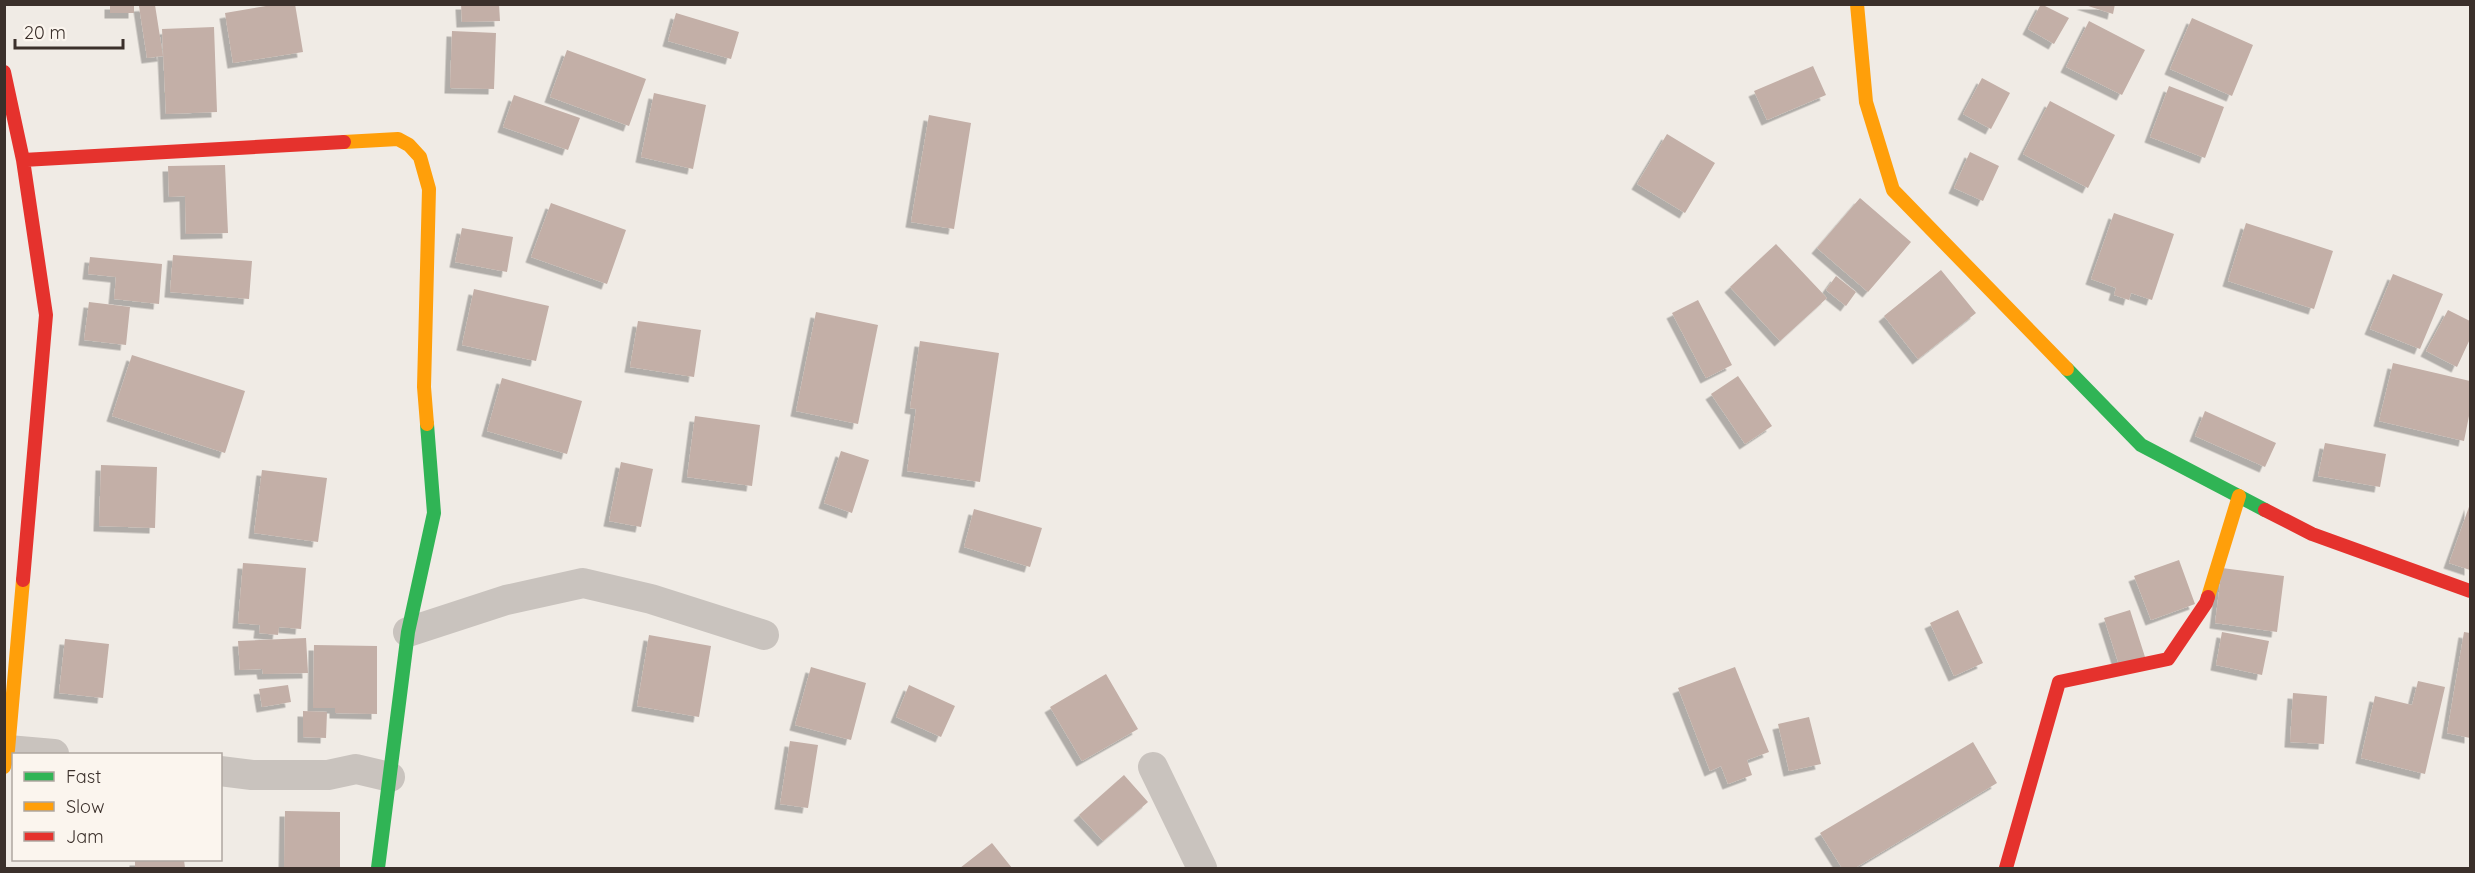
<svg xmlns="http://www.w3.org/2000/svg" width="2475" height="873" font-family="Quicksand,sans-serif">
<style>
.building{fill:#c3afa7;filter:url(#shadow)}
.lines{fill:none;stroke-linecap:round;stroke-linejoin:round}
.street{stroke:#c9c3be;stroke-width:30}
.fast{stroke:#30b455;stroke-width:14}
.slow{stroke:#ff9f0a;stroke-width:14}
.jam{stroke:#e5322d;stroke-width:14}
</style>
<defs>
<filter id="shadow"><feDropShadow dx="-5.5" dy="5.5" stdDeviation="0" flood-color="#0004"/></filter>
</defs>
<rect width="100%" height="100%" fill="#f0ebe5"/>
<!-- building -->
<path class="building" d="M 110,4 L 134,4 L 134,13 L 110,13 Z
M 278,4 L 295,4 L 303,52 L 233,63 L 225,13 Z
M 461,4 L 499,4 L 500,21 L 462,22 Z
M 2041,4 L 2069,18 L 2054,44 L 2028,29 Z
M 2082,4 L 2115,4 L 2113,14 Z
M 155,5 L 163,56 L 147,58 L 139,6 Z
M 676,13 L 739,32 L 731,59 L 668,41 Z
M 2192,18 L 2253,45 L 2232,96 L 2170,69 Z
M 2089,21 L 2145,50 L 2122,95 L 2066,67 Z
M 214,27 L 217,112 L 166,114 L 162,29 Z
M 452,31 L 496,33 L 494,89 L 450,88 Z
M 567,50 L 646,79 L 629,126 L 550,97 Z
M 1813,66 L 1826,95 L 1767,120 L 1754,91 Z
M 1982,78 L 2010,93 L 1991,129 L 1963,114 Z
M 2169,86 L 2224,107 L 2205,158 L 2150,137 Z
M 654,93 L 706,105 L 693,169 L 641,157 Z
M 514,95 L 580,118 L 568,150 L 503,127 Z
M 2050,101 L 2115,135 L 2088,188 L 2023,154 Z
M 929,115 L 971,123 L 954,229 L 911,222 Z
M 1667,134 L 1715,163 L 1685,213 L 1637,184 Z
M 1970,152 L 1999,166 L 1983,201 L 1954,188 Z
M 225,165 L 228,233 L 186,234 L 185,196 L 169,197 L 168,166 Z
M 1860,198 L 1911,242 L 1868,292 L 1817,248 Z
M 551,203 L 626,230 L 607,284 L 531,257 Z
M 2114,213 L 2174,234 L 2152,300 L 2131,293 L 2129,300 L 2114,295 L 2116,288 L 2091,279 Z
M 2246,223 L 2333,251 L 2314,309 L 2228,281 Z
M 462,228 L 513,237 L 507,272 L 455,262 Z
M 1776,244 L 1827,298 L 1780,341 L 1730,287 Z
M 173,255 L 252,261 L 249,299 L 170,292 Z
M 90,257 L 162,264 L 159,304 L 114,299 L 116,277 L 88,274 Z
M 1941,270 L 1976,313 L 1918,359 L 1884,316 Z
M 2393,274 L 2443,294 L 2420,349 L 2370,329 Z
M 1836,276 L 1856,292 L 1846,306 L 1826,290 Z
M 474,289 L 549,306 L 536,361 L 462,345 Z
M 1698,300 L 1732,365 L 1706,378 L 1672,313 Z
M 89,302 L 130,307 L 126,345 L 84,340 Z
M 2448,310 L 2470,321 L 2470,339 L 2457,367 L 2426,351 Z
M 816,312 L 878,325 L 858,424 L 796,411 Z
M 638,321 L 701,330 L 694,377 L 630,367 Z
M 920,341 L 999,353 L 980,482 L 907,471 L 916,409 L 910,408 Z
M 132,355 L 245,391 L 225,453 L 112,416 Z
M 2393,363 L 2470,381 L 2470,411 L 2464,441 L 2379,421 Z
M 1738,376 L 1772,426 L 1745,444 L 1711,394 Z
M 502,378 L 582,401 L 567,454 L 487,431 Z
M 2205,411 L 2276,443 L 2265,467 L 2195,436 Z
M 695,416 L 760,425 L 752,486 L 687,477 Z
M 2325,443 L 2386,454 L 2380,487 L 2318,476 Z
M 841,451 L 869,460 L 852,513 L 824,503 Z
M 621,462 L 653,469 L 641,527 L 609,521 Z
M 101,465 L 157,467 L 155,528 L 99,526 Z
M 262,470 L 327,478 L 318,542 L 254,533 Z
M 2470,504 L 2470,570 L 2449,563 Z
M 974,509 L 1042,528 L 1030,567 L 964,547 Z
M 2179,560 L 2195,604 L 2151,620 L 2134,576 Z
M 243,563 L 306,568 L 301,629 L 279,627 L 278,635 L 259,633 L 260,625 L 238,623 Z
M 2222,568 L 2284,576 L 2277,632 L 2215,623 Z
M 1958,610 L 1983,663 L 1954,676 L 1930,623 Z
M 2130,610 L 2145,657 L 2119,665 L 2104,618 Z
M 2222,632 L 2269,641 L 2262,675 L 2216,665 Z
M 2464,632 L 2470,633 L 2470,738 L 2447,733 Z
M 649,635 L 711,646 L 699,717 L 637,706 Z
M 306,638 L 308,673 L 263,674 L 262,669 L 240,670 L 238,641 Z
M 65,639 L 109,644 L 103,698 L 59,693 Z
M 314,645 L 377,646 L 377,714 L 335,713 L 335,708 L 313,708 Z
M 811,667 L 866,683 L 851,740 L 795,725 Z
M 1735,667 L 1769,752 L 1747,760 L 1752,775 L 1728,784 L 1721,766 L 1710,771 L 1678,688 Z
M 1106,674 L 1138,729 L 1082,761 L 1050,707 Z
M 2418,681 L 2445,687 L 2425,774 L 2361,758 L 2375,696 L 2412,705 Z
M 288,685 L 291,702 L 262,707 L 259,689 Z
M 909,685 L 955,706 L 941,737 L 896,717 Z
M 2293,693 L 2327,696 L 2324,744 L 2290,742 Z
M 303,711 L 327,712 L 326,738 L 303,737 Z
M 1809,717 L 1821,764 L 1789,771 L 1778,724 Z
M 790,741 L 818,745 L 808,808 L 780,804 Z
M 1973,742 L 1997,783 L 1855,868 L 1842,868 L 1820,833 Z
M 1124,775 L 1148,802 L 1103,841 L 1079,815 Z
M 285,811 L 340,812 L 340,868 L 284,868 Z
M 992,843 L 1012,868 L 960,868 Z
M 135,860 L 184,860 L 185,868 L 135,868 Z"/>
<g class="lines">
<!-- street -->
<path class="street" d="M 408,632 L 506,600 L 583,583 L 651,599 L 764,635
M 8,750 L 54,754
M 1153,767 L 1202,868
M 220,771 L 252,775 L 328,775 L 356,769 L 390,777"/>
<!-- fast -->
<path class="fast" d="M 2067,369 L 2141,445 L 2265,510
M 378,868 L 408,632 L 434,513 L 427,424"/>
<!-- slow -->
<path class="slow" d="M 1857,4 L 1866,102 L 1893,190 L 2067,369
M 344,142 L 398,139 L 409,145 L 420,157 L 429,189 L 424,387 L 427,424
M 2208,597 L 2239,496
M 4,767 L 8,750 L 23,580"/>
<!-- jam -->
<path class="jam" d="M 4,72 L 23,160 L 46,315 L 23,580
M 23,160 L 344,142
M 2265,510 L 2312,534 L 2470,591
M 2006,868 L 2059,682 L 2168,659 L 2206,603 L 2208,597"/>
</g>
<!-- border -->
<rect width="2475" height="873" fill="none" stroke="#3b302b" stroke-width="12"/>
<!-- legend -->
<rect x="12" y="753" width="210" height="108" fill="#fbf5ee" stroke="#aea6a0" stroke-width="1.5"/>
<rect x="24" y="772" width="30" height="9" fill="#30b455" stroke="#aea6a0" stroke-width="1.5"/>
<text x="66" y="783" font-size="18" fill="#3b302b">Fast</text>
<rect x="24" y="802" width="30" height="9" fill="#ff9f0a" stroke="#aea6a0" stroke-width="1.5"/>
<text x="66" y="813" font-size="18" fill="#3b302b">Slow</text>
<rect x="24" y="832" width="30" height="9" fill="#e5322d" stroke="#aea6a0" stroke-width="1.5"/>
<text x="66" y="843" font-size="18" fill="#3b302b">Jam</text>
<!-- scale -->
<path d="M15 39v9h108v-9" fill="none" stroke="#3b302b" stroke-width="3"/>
<text x="24" y="39" font-size="18" fill="#3b302b" stroke="#fbf5ee" stroke-width="4.5" paint-order="stroke">20 m</text>
</svg>
